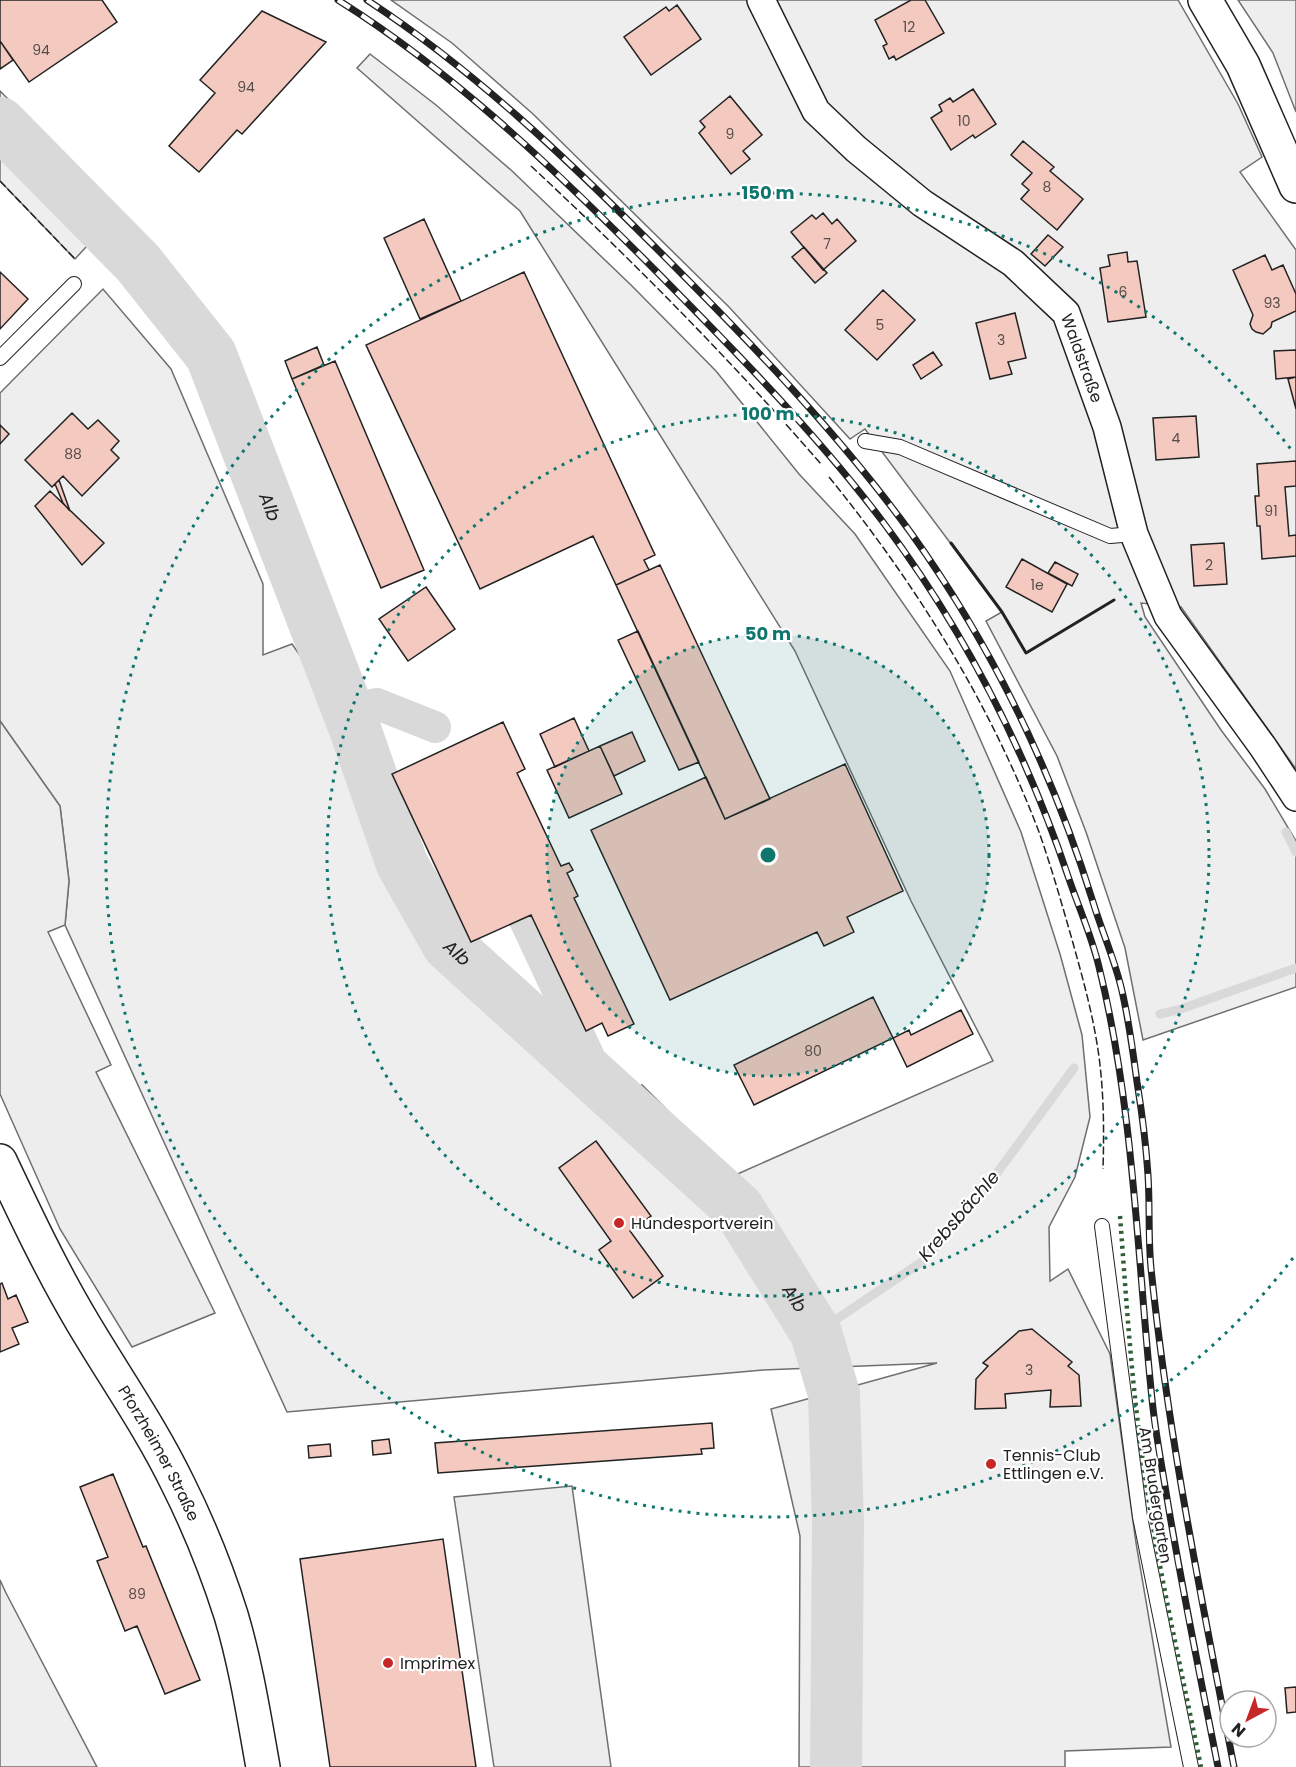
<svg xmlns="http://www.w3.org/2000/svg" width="1296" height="1767" font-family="Poppins,sans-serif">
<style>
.green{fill:#eee;stroke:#6f6f6f;stroke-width:1.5}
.parking{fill:#ededed;stroke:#6f6f6f;stroke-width:1.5}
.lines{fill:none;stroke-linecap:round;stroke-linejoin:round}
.stream{stroke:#d9d9d9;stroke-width:9}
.canal{stroke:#d9d9d9;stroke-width:32}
.river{stroke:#d9d9d9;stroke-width:52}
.building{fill:#f3c9c0;stroke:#222;stroke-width:1.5}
.service-casing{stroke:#222;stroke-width:16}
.minor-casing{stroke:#222;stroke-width:30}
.secondary-casing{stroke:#222;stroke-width:36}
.service{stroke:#fff;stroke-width:14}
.minor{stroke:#fff;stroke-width:27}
.secondary{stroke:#fff;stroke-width:33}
.rail-casing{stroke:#222;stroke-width:7}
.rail{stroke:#fff;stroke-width:4.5;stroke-dasharray:14;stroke-linecap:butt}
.hedge{stroke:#2f5e38;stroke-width:4.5;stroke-dasharray:3 4.5;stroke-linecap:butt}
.fence{stroke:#222;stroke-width:1.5;stroke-dasharray:8 3;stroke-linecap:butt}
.wall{stroke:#222;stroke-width:3}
.ring{fill:none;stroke:#0f766e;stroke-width:3;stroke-dasharray:3 6}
.poi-dot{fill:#c62828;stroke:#fff;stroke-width:2}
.labels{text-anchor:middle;stroke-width:4.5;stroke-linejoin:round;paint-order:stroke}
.number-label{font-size:14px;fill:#564c4a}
.street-label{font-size:16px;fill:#222;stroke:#fff}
.poi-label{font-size:16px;fill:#222;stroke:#fff;text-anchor:start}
.water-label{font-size:18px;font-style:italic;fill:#222;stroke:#fff}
.centre{fill:#0f766e;stroke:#fff;stroke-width:3}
.ring-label{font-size:18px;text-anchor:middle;font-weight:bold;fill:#0f766e;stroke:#fff;stroke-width:4.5;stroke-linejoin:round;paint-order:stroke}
</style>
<rect width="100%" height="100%" fill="#fff"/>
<!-- green -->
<path class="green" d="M 391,0 L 1178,0 L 1238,104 L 1262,157 L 1240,172 L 1296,250 L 1296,769 L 1181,607 L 1141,603 L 1145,617 L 1221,730 L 1265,789 L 1296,841 L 1296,987 L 1143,1040 L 1125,948 L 1086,832 L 1057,756 L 986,621 L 1002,612 L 865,429 L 850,439 L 729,307 L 533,114 L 452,43 Z
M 1238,0 L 1296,0 L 1296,112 L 1273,53 Z
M 370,54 L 436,105 L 511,170 L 631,285 L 716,371 L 799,474 L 855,534 L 950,671 L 1021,832 L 1060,954 L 1082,1035 L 1090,1117 L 1075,1177 L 1049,1227 L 1050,1281 L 1068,1269 L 1110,1354 L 1136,1543 L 1171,1747 L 1065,1751 L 1065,1767 L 799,1767 L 800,1536 L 771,1409 L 937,1363 L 763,1370 L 287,1412 L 65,925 L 69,881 L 60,806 L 0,721 L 0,393 L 103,289 L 171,369 L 263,584 L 263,655 L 292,644 L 326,692 L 383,845 L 436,956 L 511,1020 L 602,1105 L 642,1085 L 733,1176 L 993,1061 L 911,901 L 795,651 L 520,211 L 357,68 Z
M 0,91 L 119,211 L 75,259 L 0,181 Z
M 0,1580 L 6,1593 L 97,1767 L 0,1767 Z"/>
<!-- parking -->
<path class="parking" d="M 0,721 L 60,806 L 69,881 L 65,925 L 48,932 L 111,1065 L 96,1072 L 215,1313 L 132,1347 L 60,1229 L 0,1094 Z
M 572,1486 L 611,1767 L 494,1767 L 454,1497 Z"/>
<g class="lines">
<!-- stream -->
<path class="stream" d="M 1286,832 L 1296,852
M 1160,1014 L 1178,1010 L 1296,968
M 816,1333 L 923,1261 L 994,1177 L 1074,1068"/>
<!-- canal -->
<path class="canal" d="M 347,710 L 377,704 L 435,727
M 524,918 L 590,1059 L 588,1072"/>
<!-- river -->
<path class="river" id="s1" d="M 0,123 L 138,263 L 211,355 L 355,729 L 402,864 L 448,945 L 738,1208 L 816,1333 L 834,1394 L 838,1524 L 836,1767"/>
</g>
<!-- building -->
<path class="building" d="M 0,0 L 102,0 L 117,22 L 29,82 L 0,41 Z
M 911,0 L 925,0 L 944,33 L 896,60 L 894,56 L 889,59 L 883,46 L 887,44 L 875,20 Z
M 677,5 L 701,39 L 651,75 L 624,37 L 666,7 L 669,11 Z
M 262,11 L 326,42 L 242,134 L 237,130 L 199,172 L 169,146 L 215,93 L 200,80 Z
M 0,41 L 13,60 L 0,69 Z
M 973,89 L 996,124 L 975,138 L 973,135 L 951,150 L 931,118 L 942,111 L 939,105 L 950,98 L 953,102 Z
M 730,96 L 762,135 L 743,151 L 750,159 L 731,174 L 699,133 L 705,127 L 700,121 Z
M 1023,141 L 1054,167 L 1050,171 L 1083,199 L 1057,230 L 1021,199 L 1029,190 L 1022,184 L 1032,173 L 1011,155 Z
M 823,213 L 832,224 L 837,219 L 856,241 L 823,270 L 791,232 L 812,215 L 816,219 Z
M 424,219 L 461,301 L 420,319 L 384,238 Z
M 1048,235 L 1063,247 L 1045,266 L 1031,254 Z
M 804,247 L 827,273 L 815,283 L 792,257 Z
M 1127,252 L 1128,262 L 1137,261 L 1146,317 L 1108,322 L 1100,268 L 1110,266 L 1108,255 Z
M 1265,255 L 1272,270 L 1283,265 L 1296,294 L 1296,311 L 1272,322 L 1271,327 L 1263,334 L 1256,332 L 1252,329 L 1250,324 L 1253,315 L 1233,270 Z
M 0,272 L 28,299 L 0,329 Z
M 524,272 L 655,555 L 644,560 L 649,570 L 616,585 L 593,536 L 480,589 L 366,345 Z
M 883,290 L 915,320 L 877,360 L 845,330 Z
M 1015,313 L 1026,358 L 1008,362 L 1012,374 L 990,379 L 976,323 Z
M 317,347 L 324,365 L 292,379 L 285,361 Z
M 1296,350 L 1296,377 L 1276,379 L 1274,351 Z
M 933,352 L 942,365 L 921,379 L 913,365 Z
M 335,361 L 424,570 L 381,588 L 292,379 Z
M 1296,377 L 1296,409 L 1288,379 Z
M 72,413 L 88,429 L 98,420 L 119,441 L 111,450 L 119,458 L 82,496 L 63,476 L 52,487 L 25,460 Z
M 1196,416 L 1199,457 L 1156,460 L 1153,418 Z
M 0,425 L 9,434 L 0,444 Z
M 1296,461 L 1296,486 L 1285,487 L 1289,536 L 1296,535 L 1296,556 L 1262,559 L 1260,526 L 1257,526 L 1255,496 L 1259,496 L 1257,464 Z
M 59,480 L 70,511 L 63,503 L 55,484 Z
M 50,491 L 104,543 L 82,565 L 35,506 Z
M 1224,543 L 1227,584 L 1194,586 L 1191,545 Z
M 1022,559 L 1067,584 L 1052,612 L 1006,587 Z
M 1055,562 L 1078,574 L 1072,586 L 1048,573 Z
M 660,565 L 770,799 L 725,819 L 616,585 Z
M 426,587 L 455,629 L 408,661 L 379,619 Z
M 638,631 L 699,762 L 679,770 L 618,640 Z
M 574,718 L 589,751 L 555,767 L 540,734 Z
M 503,722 L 525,769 L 517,773 L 561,866 L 569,863 L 573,870 L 567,873 L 578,896 L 574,898 L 634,1024 L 608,1036 L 602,1023 L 586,1031 L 531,915 L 471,942 L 392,774 Z
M 632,732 L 645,761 L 614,776 L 600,746 Z
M 600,746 L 622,794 L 569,818 L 547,770 Z
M 845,764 L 903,891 L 847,917 L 854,932 L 824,946 L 817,932 L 670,1000 L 591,830 L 706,777 L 725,819 Z
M 873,997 L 893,1038 L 754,1105 L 734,1065 Z
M 961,1010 L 973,1034 L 907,1067 L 893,1038 L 909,1030 L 911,1035 Z
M 596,1141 L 651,1216 L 630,1231 L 663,1276 L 633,1298 L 599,1250 L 611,1241 L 559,1168 Z
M 2,1283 L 8,1299 L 16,1295 L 28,1322 L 12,1328 L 19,1344 L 0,1352 L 0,1284 Z
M 1032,1329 L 1072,1362 L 1068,1366 L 1079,1375 L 1081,1406 L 1050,1407 L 1051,1390 L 1005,1394 L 1006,1408 L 975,1409 L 976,1379 L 988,1366 L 983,1363 L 1019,1331 Z
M 712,1423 L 714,1448 L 701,1449 L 702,1454 L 438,1473 L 435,1443 Z
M 389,1439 L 391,1453 L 373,1455 L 372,1441 Z
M 330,1444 L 331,1456 L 309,1458 L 308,1446 Z
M 113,1474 L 143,1547 L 146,1546 L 200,1680 L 165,1694 L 137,1626 L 125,1631 L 97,1561 L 108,1557 L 80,1487 Z
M 443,1539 L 476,1767 L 330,1767 L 300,1559 Z
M 1296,1687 L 1296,1712 L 1287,1713 L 1285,1688 Z"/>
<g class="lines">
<!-- service casing -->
<g class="service-casing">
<path id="service" d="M 0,358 L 74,284
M 865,441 L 900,447 L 1110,536 L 1134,534
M 1102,1226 L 1140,1517 L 1191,1767"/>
</g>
<!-- minor casing -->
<g class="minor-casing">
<g id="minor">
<path id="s2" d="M 761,0 L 816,111 L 856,149 L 922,203 L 1013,263 L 1066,313 L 1107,427 L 1134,534 L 1168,616 L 1263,747 L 1296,797"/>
</g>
</g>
<!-- secondary casing -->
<g class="secondary-casing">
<g id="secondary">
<path d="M 1205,0 L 1243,65 L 1296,186"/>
<path id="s3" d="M 0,1161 C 26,1216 52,1271 83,1323 C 115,1377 151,1428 178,1484 C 199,1526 217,1571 231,1615 C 246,1665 254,1717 263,1767"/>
</g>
</g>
<!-- service -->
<use href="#service" class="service"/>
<!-- minor -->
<use href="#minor" class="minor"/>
<!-- secondary -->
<use href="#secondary" class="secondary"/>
<!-- rail casing -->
<g class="rail-casing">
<path id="rail" d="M 338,0 C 453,72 550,165 646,261 C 728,344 812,428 883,522 C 964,630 1026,751 1069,879 C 1079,908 1092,937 1099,967 C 1134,1108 1137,1255 1152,1399 C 1155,1430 1161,1461 1166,1492 C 1181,1584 1200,1675 1218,1767
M 367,0 C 474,70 566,158 656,248 C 746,338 836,430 911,533 C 992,646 1052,770 1093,902 C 1102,932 1115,960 1122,991 C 1129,1021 1133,1052 1137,1082 C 1142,1113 1146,1144 1148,1175 C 1150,1205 1148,1237 1151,1268 C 1168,1436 1202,1601 1234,1767"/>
</g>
<!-- rail -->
<use href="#rail" class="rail"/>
<!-- hedge -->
<path class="hedge" d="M 1120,1216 C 1126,1295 1131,1376 1142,1455 C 1156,1560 1180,1663 1201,1767"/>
<!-- fence -->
<path class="fence" d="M 531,166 C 633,261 730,359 821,464
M 0,181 L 75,259
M 829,477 C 916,584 990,703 1039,832 C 1051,866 1061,901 1071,936 C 1083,979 1095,1021 1100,1065 C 1104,1100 1104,1134 1103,1169"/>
<!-- wall -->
<path class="wall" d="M 951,543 L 1002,612 L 1026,653 L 1114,600"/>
</g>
<!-- distance rings -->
<circle cx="768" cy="855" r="221" fill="#0f766e" fill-opacity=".12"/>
<g class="ring">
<circle cx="768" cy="855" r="221"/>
<circle cx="768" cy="855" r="441"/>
<path d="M1293 1258A662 662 0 1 1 1293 452"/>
</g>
<!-- markers -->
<g class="poi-dot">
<circle cx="619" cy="1223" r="6"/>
<circle cx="991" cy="1464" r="6"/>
<circle cx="388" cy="1663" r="6"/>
</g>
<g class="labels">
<!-- number labels -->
<g class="number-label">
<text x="909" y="32">12</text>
<text x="41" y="55">94</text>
<text x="246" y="92">94</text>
<text x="964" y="126">10</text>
<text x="730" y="139">9</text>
<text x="1047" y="192">8</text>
<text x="827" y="249">7</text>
<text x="1123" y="297">6</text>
<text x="1272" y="308">93</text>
<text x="880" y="330">5</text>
<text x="1001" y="345">3</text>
<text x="1176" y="443">4</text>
<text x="73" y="459">88</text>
<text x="1271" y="516">91</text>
<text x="1209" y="570">2</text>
<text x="1037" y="590">1e</text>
<text x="813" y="1056">80</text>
<text x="1029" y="1375">3</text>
<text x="137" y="1599">89</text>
</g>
<!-- street labels -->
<g class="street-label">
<text dy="6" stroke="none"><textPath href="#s2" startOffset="494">Waldstraße</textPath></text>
<text dy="6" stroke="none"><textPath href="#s3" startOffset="333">Pforzheimer Straße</textPath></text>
<text transform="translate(1156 1495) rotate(81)" y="6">Am Brudergarten</text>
</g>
<!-- poi labels -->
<g class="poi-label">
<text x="631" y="1229">Hundesportverein</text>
<text x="1003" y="1461">Tennis-Club<tspan x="1003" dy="18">Ettlingen e.V.</tspan></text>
<text x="400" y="1669">Imprimex</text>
</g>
<!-- water labels -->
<g class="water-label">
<text dy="6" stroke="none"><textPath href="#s1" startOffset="477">Alb</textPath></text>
<text dy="6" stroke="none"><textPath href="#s1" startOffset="963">Alb</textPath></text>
<text transform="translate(959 1216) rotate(-49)" y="6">Krebsbächle</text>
<text dy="6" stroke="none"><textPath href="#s1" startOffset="1449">Alb</textPath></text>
</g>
</g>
<circle cx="768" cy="855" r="9" class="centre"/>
<g class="ring-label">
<text x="768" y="199">150 m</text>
<text x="768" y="420">100 m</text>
<text x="768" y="640">50 m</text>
</g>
<!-- north arrow -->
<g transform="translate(1248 1719) rotate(221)"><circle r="28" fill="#ffffff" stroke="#a7a7a7" stroke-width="1.5"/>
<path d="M0-4.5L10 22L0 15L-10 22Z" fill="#c62828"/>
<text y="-9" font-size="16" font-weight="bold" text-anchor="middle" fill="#222222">N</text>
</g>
</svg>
